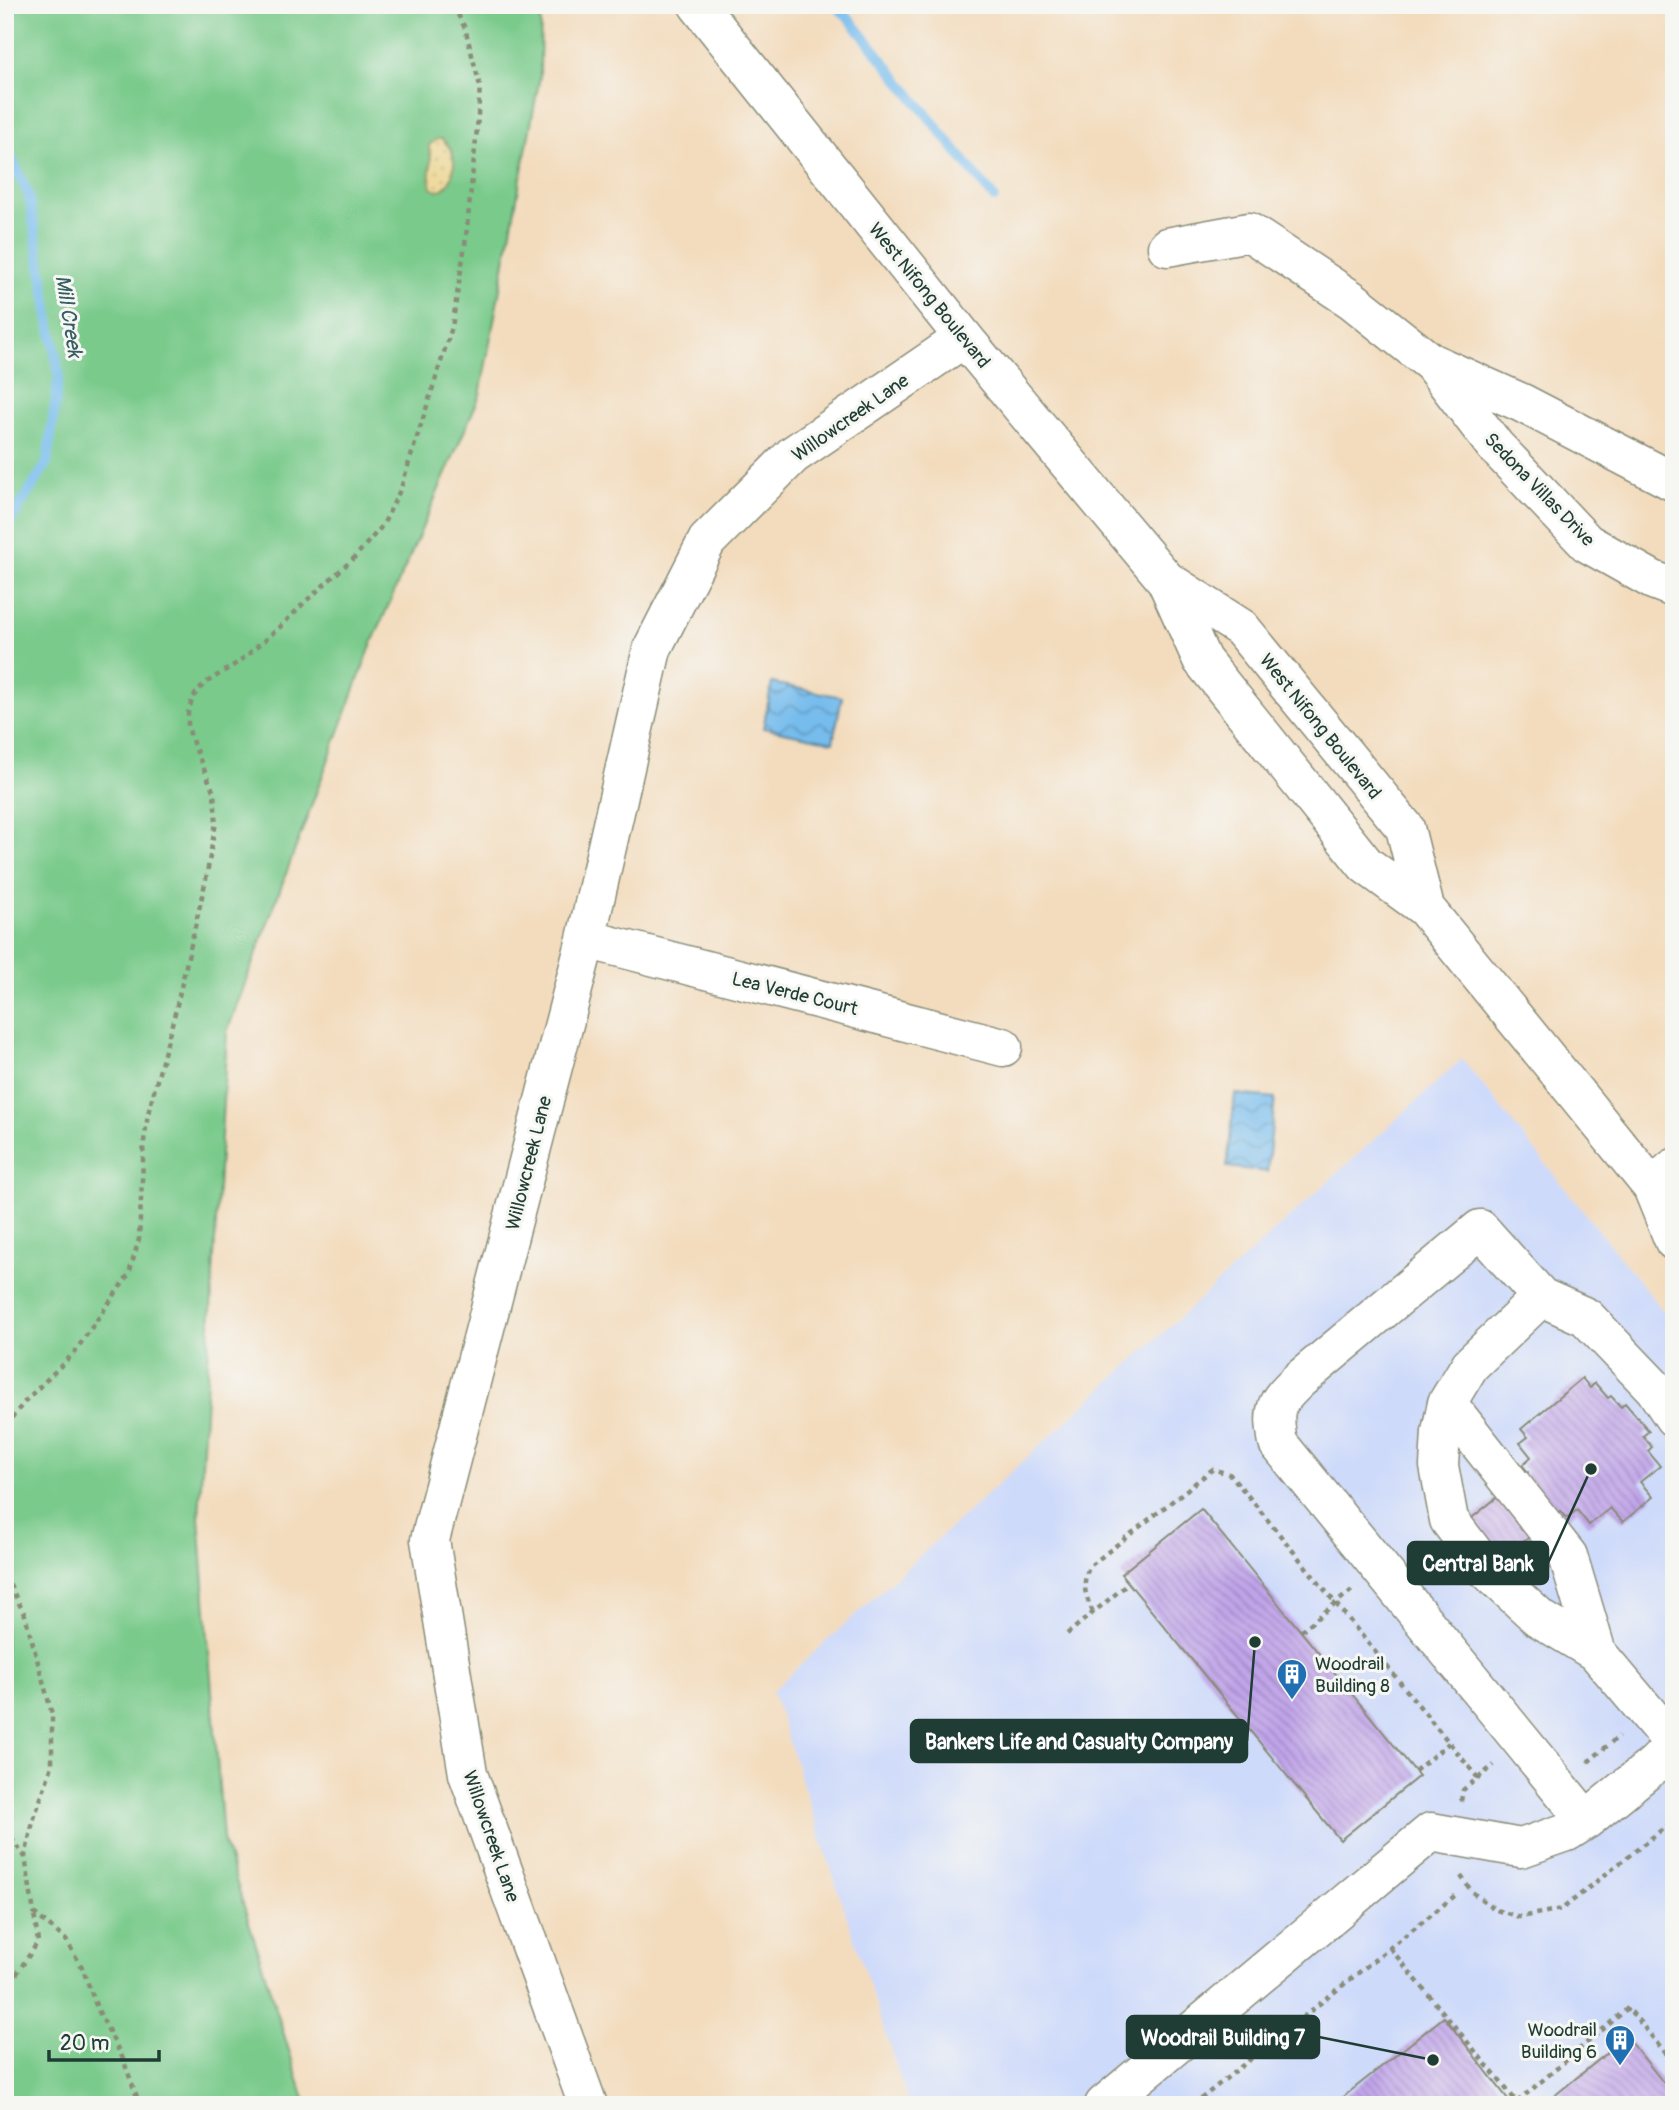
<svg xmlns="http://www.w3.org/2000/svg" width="1679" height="2110" font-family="Pangolin,sans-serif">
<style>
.built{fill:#cedafa}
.green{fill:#79ca8b;stroke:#4c8460;stroke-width:2}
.sand{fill:url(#sand-dots);stroke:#868c69;stroke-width:2}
.water{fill:url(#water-waves);stroke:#4a7c90;stroke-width:2}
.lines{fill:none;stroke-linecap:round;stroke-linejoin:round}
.stream{stroke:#76bced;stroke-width:10}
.building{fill:url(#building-back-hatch)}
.minor-casing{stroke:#898c78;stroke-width:41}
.major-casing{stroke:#898c78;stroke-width:41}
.path{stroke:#898c78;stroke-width:4.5;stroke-dasharray:5 5;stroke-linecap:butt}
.minor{stroke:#fff;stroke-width:38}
.major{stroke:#fff;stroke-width:38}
.labels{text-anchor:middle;stroke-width:6;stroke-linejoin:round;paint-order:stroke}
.street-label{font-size:19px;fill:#1f3d34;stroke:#f6f6f2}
.poi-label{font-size:19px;fill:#1f3d34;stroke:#f6f6f2;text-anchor:start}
.water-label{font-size:21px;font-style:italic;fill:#355d62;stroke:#f6f6f2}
.leader{fill:none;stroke:#1f3d34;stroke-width:2.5}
.callout-dot{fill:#1f3d34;stroke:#f6f6f2;stroke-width:2.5}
.callout{fill:#1f3d34;stroke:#1f3d34;stroke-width:2.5}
.callout-label{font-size:21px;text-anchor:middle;font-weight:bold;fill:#fff}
</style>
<defs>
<pattern id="sand-dots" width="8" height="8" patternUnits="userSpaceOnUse" patternTransform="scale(1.75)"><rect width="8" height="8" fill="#eeda9e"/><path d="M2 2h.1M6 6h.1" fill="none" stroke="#ccbc89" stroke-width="1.8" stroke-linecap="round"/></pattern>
<pattern id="water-waves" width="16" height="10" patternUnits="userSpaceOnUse" patternTransform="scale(1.75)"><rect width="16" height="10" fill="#76bced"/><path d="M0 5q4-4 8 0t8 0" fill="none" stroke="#609ac1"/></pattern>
<pattern id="building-back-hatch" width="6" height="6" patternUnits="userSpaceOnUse" patternTransform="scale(1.75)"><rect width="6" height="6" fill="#c1a4ea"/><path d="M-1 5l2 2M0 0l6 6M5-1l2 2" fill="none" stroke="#9c87be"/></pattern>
</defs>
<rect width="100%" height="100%" fill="#f6f6f2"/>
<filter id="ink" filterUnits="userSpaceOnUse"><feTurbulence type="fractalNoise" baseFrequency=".0143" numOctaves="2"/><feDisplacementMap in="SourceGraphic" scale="14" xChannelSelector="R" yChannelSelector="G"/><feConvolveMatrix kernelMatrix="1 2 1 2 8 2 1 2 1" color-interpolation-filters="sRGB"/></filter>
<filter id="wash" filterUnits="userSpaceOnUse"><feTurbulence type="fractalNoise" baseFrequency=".00686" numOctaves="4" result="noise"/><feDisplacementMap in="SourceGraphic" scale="28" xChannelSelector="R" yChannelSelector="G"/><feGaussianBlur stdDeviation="1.57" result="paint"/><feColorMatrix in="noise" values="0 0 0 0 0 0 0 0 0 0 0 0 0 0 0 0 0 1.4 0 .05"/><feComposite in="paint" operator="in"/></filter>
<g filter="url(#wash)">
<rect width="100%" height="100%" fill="#f3dcbd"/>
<!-- built -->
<path class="built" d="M 1462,1059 L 1674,1325 L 1674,2105 L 909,2105 L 772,1691 Z"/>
<!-- green -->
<path class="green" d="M 5,5 L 541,5 L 540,76 L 480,395 L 372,643 L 227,1032 L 199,1517 L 223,1839 L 306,2105 L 5,2105 Z"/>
<!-- sand -->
<path class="sand" d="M 437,139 L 442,139 C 446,143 450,147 452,152 C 457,166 452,188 437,191 L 432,188 C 428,178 430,173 431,163 C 432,157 428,152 429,145 Z"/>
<!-- water -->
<path class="water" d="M 772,683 L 842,697 L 833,742 L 763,728 Z
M 1235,1094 L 1275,1098 L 1267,1172 L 1227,1167 Z"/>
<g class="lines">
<!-- stream -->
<path class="stream" d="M 835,5 L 848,17 L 994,198
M 5,17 L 14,5
M 5,143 L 29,196 L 59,375 L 47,463 L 5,530"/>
</g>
<g id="blocks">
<!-- building -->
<path class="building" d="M 1582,1378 L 1590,1388 L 1595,1383 L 1608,1398 L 1611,1396 L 1621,1407 L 1625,1403 L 1649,1431 L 1643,1436 L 1652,1447 L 1648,1451 L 1660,1466 L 1640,1482 L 1653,1497 L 1623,1522 L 1610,1508 L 1589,1525 L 1577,1510 L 1567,1518 L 1561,1511 L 1494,1566 L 1462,1526 L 1528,1472 L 1522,1465 L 1531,1457 L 1520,1443 L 1528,1437 L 1521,1429 Z
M 1201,1509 L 1419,1776 L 1340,1840 L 1121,1574 Z
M 1444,2017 L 1511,2103 L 1509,2105 L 1333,2105 Z
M 1627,2037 L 1674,2096 L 1674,2105 L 1543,2105 Z"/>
</g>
</g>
<g filter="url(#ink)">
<use href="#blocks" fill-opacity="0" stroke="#898c78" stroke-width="2"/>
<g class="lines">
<!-- minor casing -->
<g class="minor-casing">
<path id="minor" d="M 1167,247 L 1249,232 L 1352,300 L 1430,362 L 1522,403 L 1674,482
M 1434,366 L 1495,446 L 1587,543 L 1653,580 L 1674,588
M 586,939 L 1003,1047
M 1652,1187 L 1674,1168
M 1541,1297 L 1480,1229 L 1299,1380 C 1274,1404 1272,1408 1278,1443 L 1586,1820
M 1447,1403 L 1568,1556 L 1597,1653
M 1674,1418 L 1654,1388 L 1586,1317 L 1541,1297 L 1470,1365 L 1447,1403 L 1441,1432 L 1439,1466 L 1449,1520 L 1487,1570 L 1539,1618 L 1597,1653 L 1674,1744
M 588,2105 L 468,1774 L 430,1540 L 586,939 L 652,649 L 707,541 L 793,455 L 964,338
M 1104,2105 L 1431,1832 L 1521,1848 L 1567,1832 L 1586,1820 L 1655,1764 L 1674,1745"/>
</g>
<!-- major casing -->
<g class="major-casing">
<path id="major" d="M 698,5 L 964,338 L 1166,580 L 1202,660 L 1366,865 L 1425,908 L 1652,1187 L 1674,1241
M 1166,580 L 1241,628 L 1405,828 L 1425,908"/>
</g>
<!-- path -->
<path class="path" d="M 5,1426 L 27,1399 L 74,1353 L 129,1274 L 139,1239 L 144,1141 L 148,1114 L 176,1009 L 206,879 L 216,822 L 214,793 L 193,743 L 188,727 L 188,712 L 193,697 L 204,684 L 240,661 L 280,627 L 306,601 L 354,558 L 383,525 L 401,488 L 452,327 L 466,238 L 477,129 L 480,86 L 465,28 L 453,5
M 5,1576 L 25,1615 L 52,1714 L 52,1766 L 34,1818 L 25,1856
M 1093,1612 C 1085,1596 1081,1582 1090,1566 L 1213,1469 L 1231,1475 L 1478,1778
M 1301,1631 L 1352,1590
M 1067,1634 L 1129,1583
M 1588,1762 L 1619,1736
M 1415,1771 L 1449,1743
M 1461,1801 L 1463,1790 L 1494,1765
M 5,1830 L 25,1857 L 34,1913 L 66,1940 L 82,1967 L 97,2008 L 123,2059 L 140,2105
M 1461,1876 L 1472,1892 L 1496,1910 L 1520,1917 L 1562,1909 L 1674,1820
M 1390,1948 L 1517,2102 L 1628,2008 L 1674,2063
M 5,1991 L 38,1942 L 34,1913
M 1193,2105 L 1457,1894"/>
<!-- minor -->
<use href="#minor" class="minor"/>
<!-- major -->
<use href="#major" class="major"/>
</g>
</g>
<!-- icons -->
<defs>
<g id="building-pin" transform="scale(1.575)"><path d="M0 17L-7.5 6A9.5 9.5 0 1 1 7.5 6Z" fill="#1f6fb2" stroke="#f6f6f2"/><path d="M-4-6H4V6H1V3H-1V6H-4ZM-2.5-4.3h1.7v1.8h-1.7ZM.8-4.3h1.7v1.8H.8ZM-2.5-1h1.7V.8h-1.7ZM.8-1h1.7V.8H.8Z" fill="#fff"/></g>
</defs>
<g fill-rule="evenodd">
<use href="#building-pin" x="1292" y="1674"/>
<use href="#building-pin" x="1620" y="2040"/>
</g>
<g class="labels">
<!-- street labels -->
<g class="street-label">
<text transform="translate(930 295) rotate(51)" y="7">West Nifong Boulevard</text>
<text transform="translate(850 417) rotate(-35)" y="7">Willowcreek Lane</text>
<text transform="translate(1540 489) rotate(46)" y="7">Sedona Villas Drive</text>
<text transform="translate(1321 726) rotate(51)" y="7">West Nifong Boulevard</text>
<text transform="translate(795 993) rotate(14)" y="7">Lea Verde Court</text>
<text transform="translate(528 1163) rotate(-76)" y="7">Willowcreek Lane</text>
<text transform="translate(492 1836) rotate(71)" y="7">Willowcreek Lane</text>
</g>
<!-- poi labels -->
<g class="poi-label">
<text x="1315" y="1670">Woodrail<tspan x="1315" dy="22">Building 8</tspan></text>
<text x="1597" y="2036" text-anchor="end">Woodrail<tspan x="1597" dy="22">Building 6</tspan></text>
</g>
<!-- water labels -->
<g class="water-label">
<text transform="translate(69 316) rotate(81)" y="7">Mill Creek</text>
</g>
</g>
<!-- callouts -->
<path class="leader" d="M1591 1469L1548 1563M1255 1642L1247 1741M1433 2060L1319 2037"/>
<g class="callout-dot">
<circle cx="1591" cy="1469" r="7"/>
<circle cx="1255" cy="1642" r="7"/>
<circle cx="1433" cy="2060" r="7"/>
</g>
<g class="callout">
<rect x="1408" y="1542" width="140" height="42" rx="7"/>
<rect x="911" y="1720" width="336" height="42" rx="7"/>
<rect x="1127" y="2016" width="192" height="42" rx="7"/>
</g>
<g class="callout-label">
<text x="1478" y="1571">Central Bank</text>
<text x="1079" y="1749">Bankers Life and Casualty Company</text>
<text x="1223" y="2045">Woodrail Building 7</text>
</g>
<!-- margin -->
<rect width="1679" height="2110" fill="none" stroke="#f6f6f2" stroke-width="28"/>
<!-- scale -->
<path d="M49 2050v10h110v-10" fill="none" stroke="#1f3d34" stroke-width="3.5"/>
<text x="60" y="2050" font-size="21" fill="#1f3d34" stroke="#f6f6f2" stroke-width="5" paint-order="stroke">20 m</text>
</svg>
